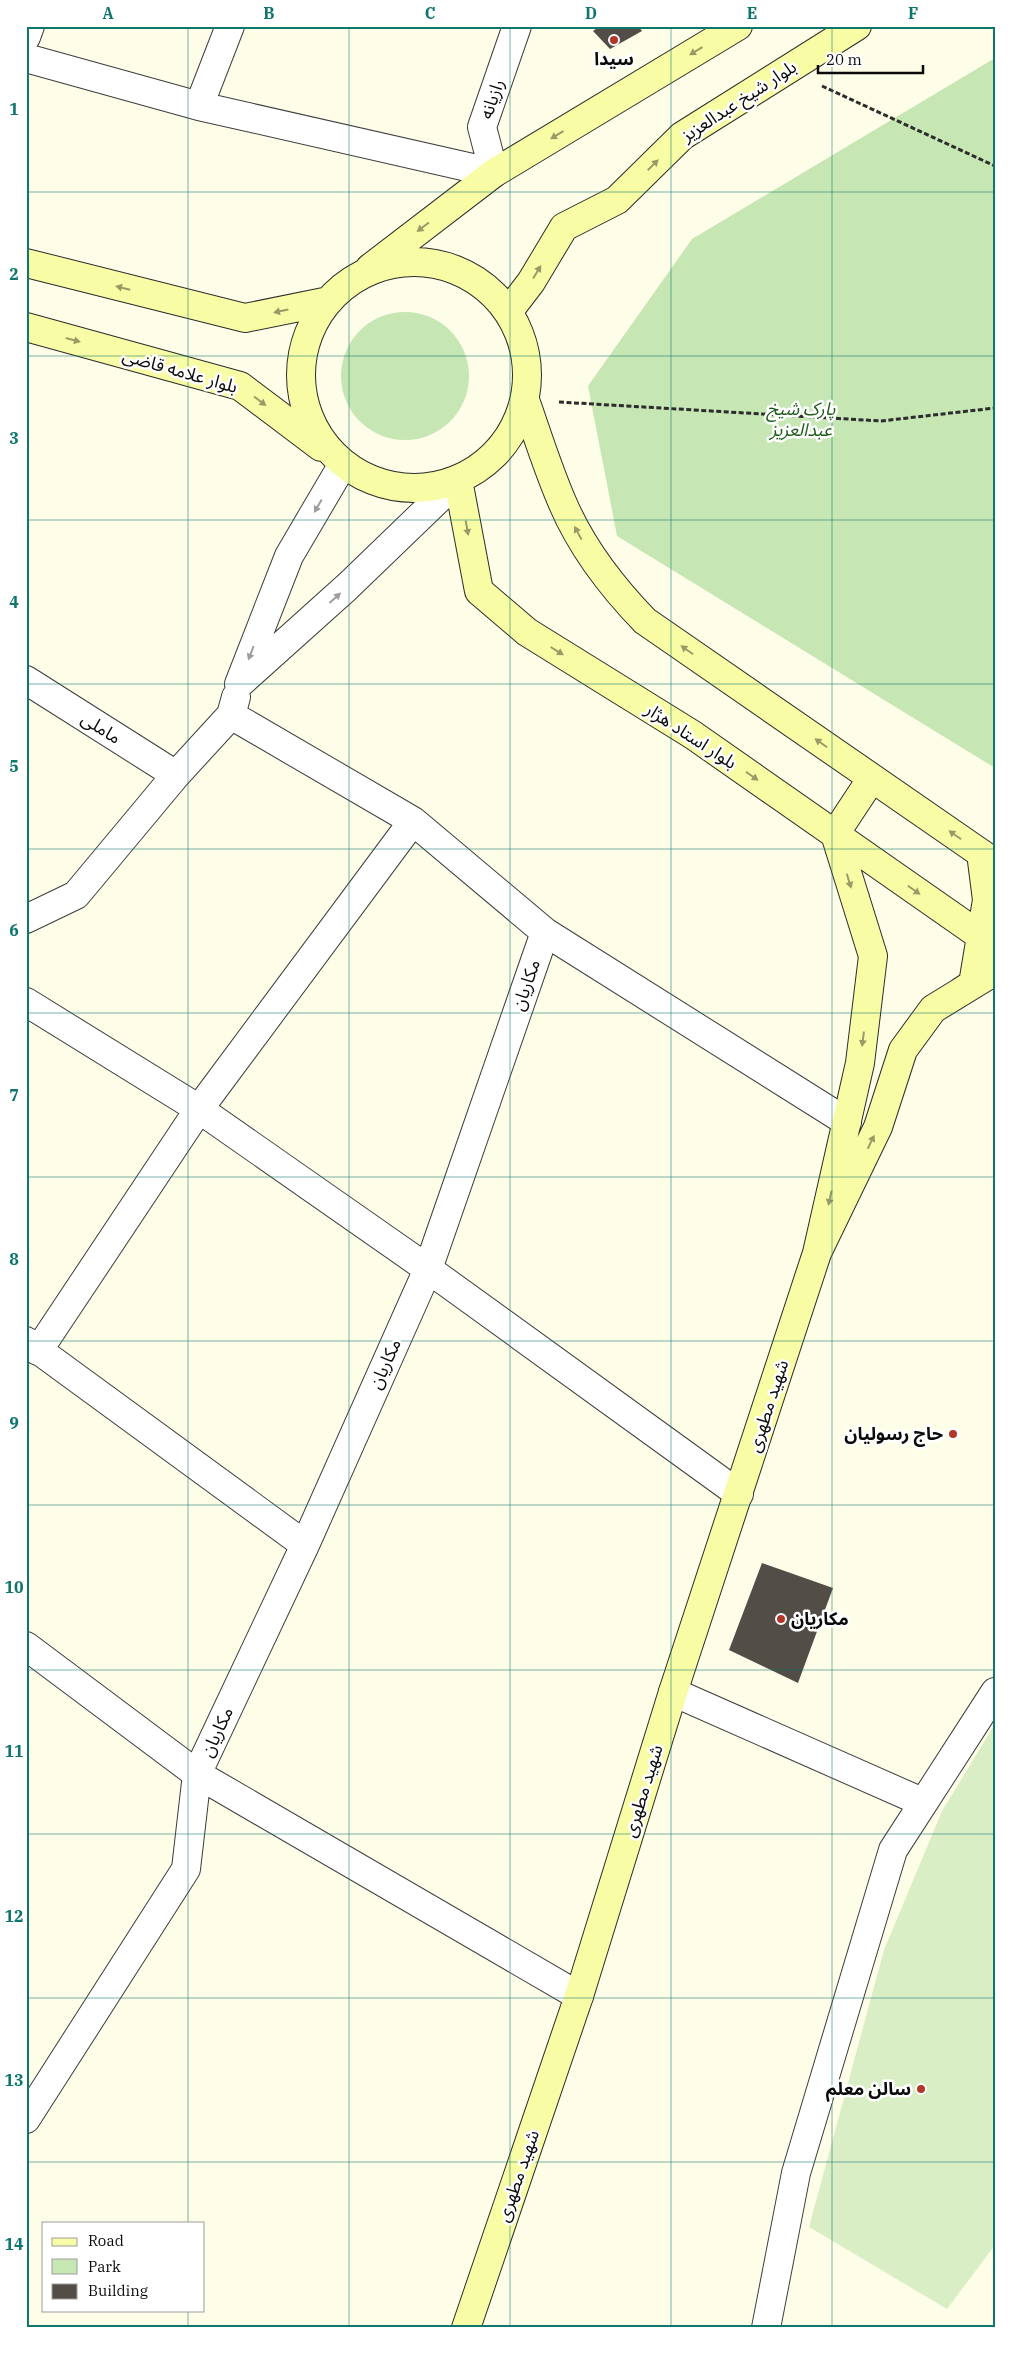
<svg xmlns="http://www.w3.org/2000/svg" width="1021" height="2354" font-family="'IBM Plex Serif','Noto Sans Arabic',serif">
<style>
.green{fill:#c6e6b4}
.pitch{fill:#daeec5}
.building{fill:#524d47}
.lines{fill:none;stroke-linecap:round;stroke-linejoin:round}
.street-casing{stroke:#3d3d3d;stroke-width:30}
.secondary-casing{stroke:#2c2c2c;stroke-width:30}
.path{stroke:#2c2c2c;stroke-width:3;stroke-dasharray:5 2.5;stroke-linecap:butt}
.street{stroke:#fff;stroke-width:28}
.secondary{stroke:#f8fca5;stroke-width:28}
.oneway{fill:#999b67}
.oneway2{fill:#9d9d9d}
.grid{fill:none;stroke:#0f766e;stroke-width:1;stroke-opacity:0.55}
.poi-dot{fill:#b33729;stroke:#fff;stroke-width:2}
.labels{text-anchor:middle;stroke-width:5;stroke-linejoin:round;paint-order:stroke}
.poi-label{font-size:18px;font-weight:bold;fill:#0a0a0a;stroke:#fff;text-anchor:end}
.street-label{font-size:18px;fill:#0a0a0a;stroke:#fff}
.park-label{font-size:18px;font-style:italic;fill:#225e1e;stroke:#fff}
.neatline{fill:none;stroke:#0f766e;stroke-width:2}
.grid-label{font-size:16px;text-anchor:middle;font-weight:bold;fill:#0f766e}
</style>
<rect width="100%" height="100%" fill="#fefde8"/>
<!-- green -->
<path class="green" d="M 995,58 L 995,768 L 617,536 L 588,386 L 692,239 Z
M341 376a64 64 0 1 1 128 0a64 64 0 1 1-128 0Z"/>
<!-- pitch -->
<path class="pitch" d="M 995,1724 L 995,2245 L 947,2309 L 809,2227 L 884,1950 L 942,1811 Z"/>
<!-- building -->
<path class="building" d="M 600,26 L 638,26 L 642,31 L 610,49 L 593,31 Z
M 762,1563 L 833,1588 L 798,1683 L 729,1650 Z"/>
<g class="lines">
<!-- street casing -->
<g class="street-casing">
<path id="street" d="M 26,37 L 30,26
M 26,58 L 199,106 L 494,173 L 482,127 L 517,26
M 199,106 L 230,26
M 343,464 L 289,556 L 239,684 L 347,587 L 458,480
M 26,680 L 176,775
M 26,919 L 76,895 L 176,775 L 231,715 L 236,697
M 545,932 L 847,1122
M 26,1002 L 199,1109 L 428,1269 L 739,1494
M 26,1341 L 305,1545
M 38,1351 L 199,1109 L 413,821
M 26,1646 L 197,1774 L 579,1996
M 673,1692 L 922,1802
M 26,2119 L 186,1869 L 197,1774 L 305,1545 L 428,1269 L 545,932 L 413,821 L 231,715
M 766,2328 L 796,2173 L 893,1850 L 995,1692"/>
</g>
<!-- secondary casing -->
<g class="secondary-casing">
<path id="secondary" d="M301 375a113 113 0 1 1 226 0a113 113 0 1 1-226 0Z
M 26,263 L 245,318 L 329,301
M 370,268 L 494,173 L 738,26
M 508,312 L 531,282 L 564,227 L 617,200 L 682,136 L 857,26
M 26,327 L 240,386 L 321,447
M 525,400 C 537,434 548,470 563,504 C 582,548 612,587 645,621 L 995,863
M 458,480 L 479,591 L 527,632 L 693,735 L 995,946
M 872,778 L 835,834 L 873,956 L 860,1063 L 817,1253 L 878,1127 L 903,1050 L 933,1009 L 995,971
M 962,991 L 973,984 L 987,900 L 981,853
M 466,2328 L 579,1996 L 673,1692 L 817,1253"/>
</g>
<!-- path -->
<path class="path" d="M 822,86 L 995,166
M 559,402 L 881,421 L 995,408"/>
<!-- street -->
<use href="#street" class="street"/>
<!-- secondary -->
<use href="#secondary" class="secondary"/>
</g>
<!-- one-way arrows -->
<defs><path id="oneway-solid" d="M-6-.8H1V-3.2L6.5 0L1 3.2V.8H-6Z" transform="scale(1.25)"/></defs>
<g class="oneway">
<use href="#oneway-solid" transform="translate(696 51) rotate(149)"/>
<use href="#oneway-solid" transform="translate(557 135) rotate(149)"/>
<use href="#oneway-solid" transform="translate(653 165) rotate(-45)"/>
<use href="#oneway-solid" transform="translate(423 227) rotate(143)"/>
<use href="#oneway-solid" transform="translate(537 272) rotate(-59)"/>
<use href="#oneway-solid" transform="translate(123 288) rotate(-166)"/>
<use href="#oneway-solid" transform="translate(281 311) rotate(168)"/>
<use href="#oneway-solid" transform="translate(73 340) rotate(15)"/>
<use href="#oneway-solid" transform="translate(260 401) rotate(37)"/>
<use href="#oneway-solid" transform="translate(467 528) rotate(80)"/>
<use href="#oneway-solid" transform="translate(578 533) rotate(-118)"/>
<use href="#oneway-solid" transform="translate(687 650) rotate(-145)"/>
<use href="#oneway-solid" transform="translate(557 651) rotate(32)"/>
<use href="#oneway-solid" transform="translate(821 743) rotate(-145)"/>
<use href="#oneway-solid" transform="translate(752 776) rotate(35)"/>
<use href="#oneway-solid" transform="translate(955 835) rotate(-145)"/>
<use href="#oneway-solid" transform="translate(849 881) rotate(73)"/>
<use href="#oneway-solid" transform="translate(914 890) rotate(35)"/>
<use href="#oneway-solid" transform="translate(863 1039) rotate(97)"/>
<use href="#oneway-solid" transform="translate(871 1142) rotate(-64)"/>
<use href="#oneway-solid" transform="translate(830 1198) rotate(102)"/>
</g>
<g class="oneway2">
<use href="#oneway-solid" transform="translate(318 506) rotate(120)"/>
<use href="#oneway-solid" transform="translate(335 598) rotate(-42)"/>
<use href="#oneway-solid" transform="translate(251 653) rotate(111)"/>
</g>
<!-- grid -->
<path class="grid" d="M 188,26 L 188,2223M 349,26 L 349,2328M 510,26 L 510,2328M 671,26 L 671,2328M 832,26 L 832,2328M 26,192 L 995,192M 26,356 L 995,356M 26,520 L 995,520M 26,684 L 995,684M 26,849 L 995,849M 26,1013 L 995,1013M 26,1177 L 995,1177M 26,1341 L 995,1341M 26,1505 L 995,1505M 26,1670 L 995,1670M 26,1834 L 995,1834M 26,1998 L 995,1998M 26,2162 L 995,2162M 188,2310 L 188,2328"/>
<!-- markers -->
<g class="poi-dot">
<circle cx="614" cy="40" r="5"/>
<circle cx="953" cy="1434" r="5"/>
<circle cx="781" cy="1619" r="5"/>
<circle cx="921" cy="2089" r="5"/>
</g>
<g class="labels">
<!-- poi labels -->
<g class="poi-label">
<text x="614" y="65" text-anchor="middle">سیدا</text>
<text x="943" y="1440">حاج رسولیان</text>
<text x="791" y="1625" text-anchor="start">مکاریان</text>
<text x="911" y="2095">سالن معلم</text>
</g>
<!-- street labels -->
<g class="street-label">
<text transform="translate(492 99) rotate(-71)" y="6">رازیانه</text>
<text transform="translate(739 101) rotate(-33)" y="6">بلوار شیخ عبدالعزیز</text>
<text transform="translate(180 371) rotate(16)" y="6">بلوار علامه قاضی</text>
<text transform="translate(101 728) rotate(32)" y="6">ماملی</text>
<text transform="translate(691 736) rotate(33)" y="6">بلوار استاد هژار</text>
<text transform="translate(526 985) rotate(-71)" y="6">مکاریان</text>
<text transform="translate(385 1364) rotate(-66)" y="6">مکاریان</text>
<text transform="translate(768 1406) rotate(-72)" y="6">شهید مطهری</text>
<text transform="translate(217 1732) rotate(-65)" y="6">مکاریان</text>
<text transform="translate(643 1791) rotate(-73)" y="6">شهید مطهری</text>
<text transform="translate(518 2176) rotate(-71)" y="6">شهید مطهری</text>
</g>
<!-- park labels -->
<g class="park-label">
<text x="801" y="415">پارک شیخ<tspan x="801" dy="21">عبدالعزیز</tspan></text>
</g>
</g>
<!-- border -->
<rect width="1021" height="2354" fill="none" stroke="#ffffff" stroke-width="55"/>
<!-- legend -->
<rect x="42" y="2222" width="162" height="90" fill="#ffffff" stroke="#9d9d9d"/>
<rect x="52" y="2238" width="25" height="8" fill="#f8fca5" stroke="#9d9d9d"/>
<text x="88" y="2246" font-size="15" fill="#0a0a0a">Road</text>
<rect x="52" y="2259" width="25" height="15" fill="#c6e6b4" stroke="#9d9d9d"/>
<text x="88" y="2272" font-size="15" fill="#0a0a0a">Park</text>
<rect x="52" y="2284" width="25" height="15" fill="#524d47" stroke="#9d9d9d"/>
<text x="88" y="2296" font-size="15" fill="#0a0a0a">Building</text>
<!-- scale -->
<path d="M818 65v8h105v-8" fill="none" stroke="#0a0a0a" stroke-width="2.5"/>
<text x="826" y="65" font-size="15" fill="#0a0a0a" stroke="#ffffff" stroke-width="4" paint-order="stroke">20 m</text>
<rect x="28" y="28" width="966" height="2298" class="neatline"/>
<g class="grid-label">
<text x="108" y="19">A</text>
<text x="269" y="19">B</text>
<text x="430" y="19">C</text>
<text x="591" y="19">D</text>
<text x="752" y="19">E</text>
<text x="913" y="19">F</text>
<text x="14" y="115">1</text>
<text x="14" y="280">2</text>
<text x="14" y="444">3</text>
<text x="14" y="608">4</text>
<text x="14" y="772">5</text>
<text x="14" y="936">6</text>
<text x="14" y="1101">7</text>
<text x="14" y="1265">8</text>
<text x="14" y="1429">9</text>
<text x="14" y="1593">10</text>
<text x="14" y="1757">11</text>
<text x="14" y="1922">12</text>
<text x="14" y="2086">13</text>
<text x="14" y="2250">14</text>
</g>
</svg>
